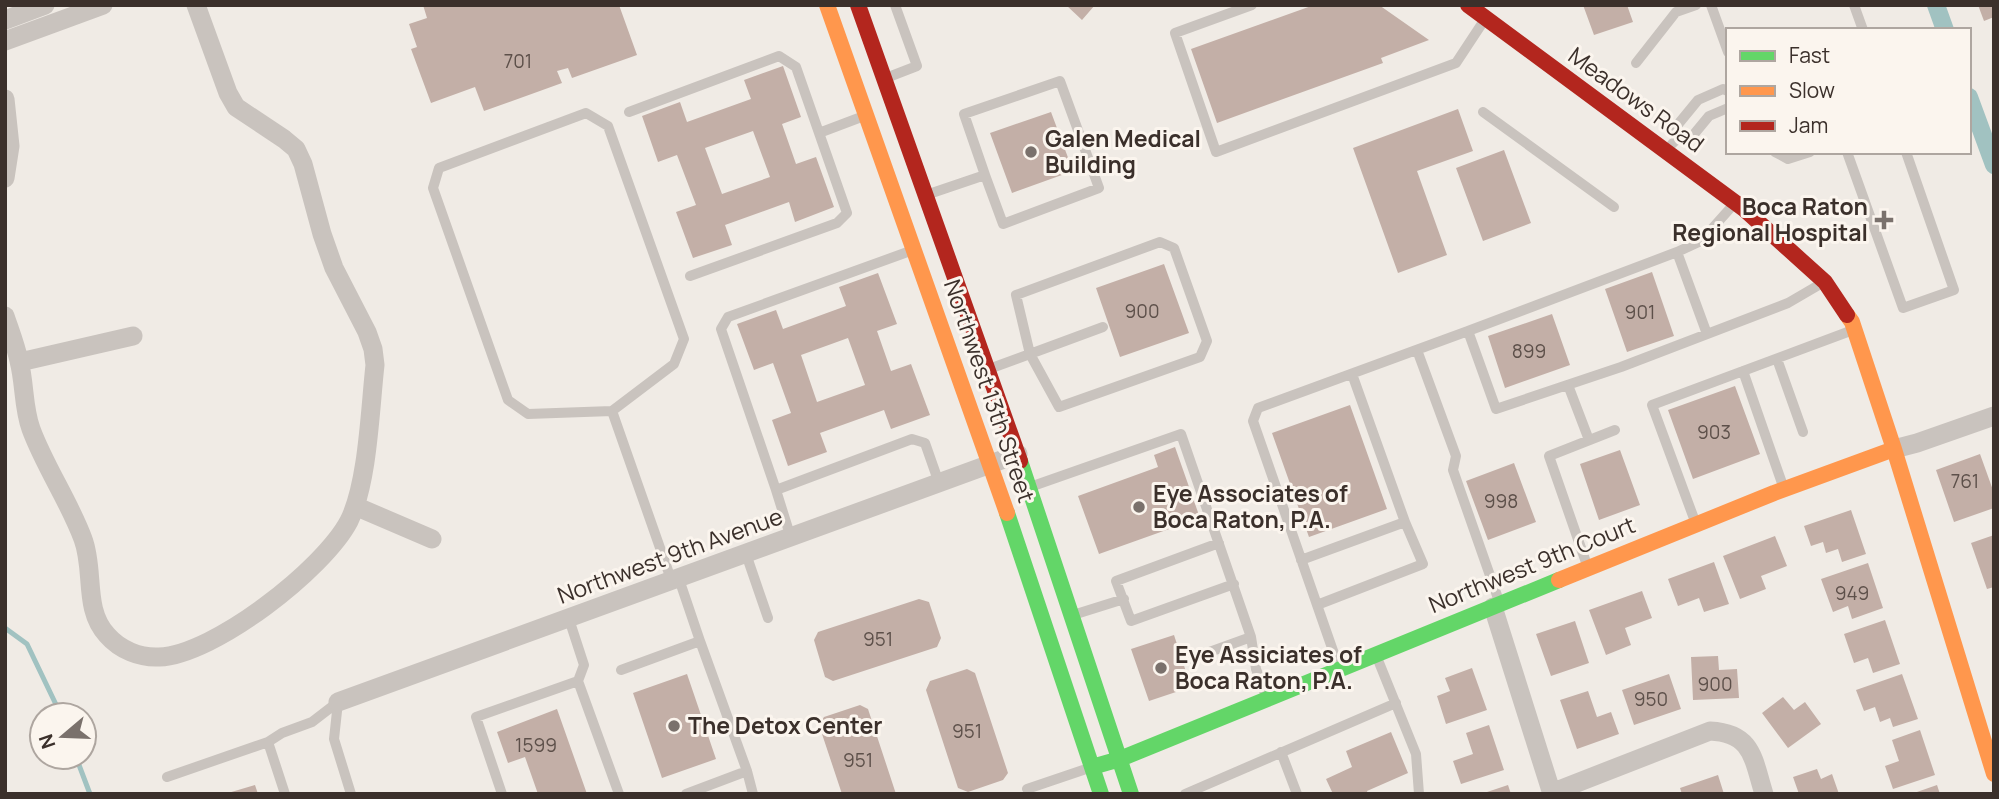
<svg xmlns="http://www.w3.org/2000/svg" width="1999" height="799" font-family="Manrope,sans-serif">
<style>
.lines{fill:none;stroke-linecap:round;stroke-linejoin:round}
.stream{stroke:#a1c2c1;stroke-width:5}
.canal{stroke:#a1c2c1;stroke-width:18}
.building{fill:#c3afa7;fill-rule:evenodd}
.lane{stroke:#c9c3be;stroke-width:10}
.street{stroke:#c9c3be;stroke-width:19}
.fast{stroke:#63d668;stroke-width:16}
.slow{stroke:#ff974d;stroke-width:16}
.jam{stroke:#b3261e;stroke-width:16}
.poi-dot{fill:#7a716c;stroke:#fbf5ee;stroke-width:2.5}
.labels{text-anchor:middle;stroke-width:6;stroke-linejoin:round;paint-order:stroke}
.number-label{font-size:19px;fill:#5d504a}
.street-label{font-size:23px;fill:#3b302b;stroke:#fbf5ee}
.poi-label{font-size:23px;font-weight:bold;fill:#3b302b;stroke:#fbf5ee;text-anchor:start}
</style>
<rect width="100%" height="100%" fill="#f0ebe5"/>
<g class="lines">
<!-- stream -->
<path class="stream" d="M 5,628 L 27,644 L 61,715
M 76,757 L 90,794"/>
<!-- canal -->
<path class="canal" d="M 1936,5 L 1945,30
M 1969,97 L 1994,165"/>
</g>
<!-- building -->
<path class="building" d="M 423,5 L 619,5 L 637,55 L 572,78 L 568,68 L 557,71 L 562,83 L 484,111 L 475,87 L 431,103 L 411,49 L 417,47 L 409,24 L 427,18 Z
M 1066,5 L 1095,5 L 1082,20 Z
M 1314,5 L 1379,5 L 1429,40 L 1381,58 L 1383,63 L 1217,123 L 1191,49 Z
M 1583,5 L 1627,5 L 1633,22 L 1594,35 Z
M 1978,5 L 1994,5 L 1994,17 L 1984,21 Z
M 783,66 L 801,117 L 782,124 L 796,164 L 816,157 L 834,207 L 795,222 L 789,202 L 725,225 L 732,245 L 693,258 L 676,212 L 696,205 L 677,155 L 658,162 L 642,116 L 680,102 L 687,122 L 751,99 L 744,80 ZM 753,131 L 770,177 L 722,194 L 705,148 Z
M 1458,109 L 1473,151 L 1417,171 L 1447,255 L 1398,273 L 1353,148 Z
M 1051,112 L 1073,171 L 1012,193 L 990,133 Z
M 1504,150 L 1531,223 L 1483,241 L 1456,168 Z
M 1164,264 L 1189,333 L 1120,357 L 1096,288 Z
M 1652,272 L 1674,336 L 1627,352 L 1605,289 Z
M 878,273 L 897,324 L 877,331 L 891,371 L 911,364 L 930,415 L 891,429 L 884,410 L 820,433 L 827,452 L 788,466 L 772,420 L 791,413 L 773,363 L 754,370 L 737,324 L 776,310 L 783,329 L 846,306 L 839,287 ZM 848,338 L 865,385 L 817,402 L 801,355 Z
M 1552,314 L 1570,365 L 1505,388 L 1488,336 Z
M 1735,386 L 1760,454 L 1693,479 L 1668,410 Z
M 1350,405 L 1387,509 L 1309,537 L 1272,433 Z
M 1175,447 L 1200,518 L 1099,554 L 1078,496 L 1158,467 L 1154,455 Z
M 1620,450 L 1640,505 L 1599,520 L 1580,464 Z
M 1980,454 L 1994,493 L 1994,508 L 1954,522 L 1936,470 Z
M 1514,463 L 1536,522 L 1488,540 L 1466,481 Z
M 1851,510 L 1866,554 L 1842,562 L 1838,549 L 1826,553 L 1823,542 L 1811,546 L 1804,526 Z
M 1994,535 L 1994,587 L 1987,589 L 1971,543 Z
M 1775,536 L 1787,566 L 1761,576 L 1766,589 L 1740,599 L 1723,556 Z
M 1714,562 L 1729,604 L 1704,612 L 1699,598 L 1678,606 L 1668,579 Z
M 1868,563 L 1883,608 L 1852,619 L 1848,606 L 1833,612 L 1821,579 Z
M 1642,591 L 1652,618 L 1625,628 L 1631,645 L 1606,655 L 1589,610 Z
M 919,599 L 929,602 L 941,638 L 937,647 L 833,681 L 825,677 L 814,640 L 818,632 Z
M 1885,620 L 1900,664 L 1873,673 L 1868,658 L 1854,663 L 1844,634 Z
M 1575,621 L 1589,663 L 1551,676 L 1536,634 Z
M 1174,635 L 1191,687 L 1149,701 L 1131,649 Z
M 1718,656 L 1719,670 L 1737,669 L 1739,698 L 1693,700 L 1691,657 Z
M 1472,668 L 1487,710 L 1446,724 L 1437,696 L 1450,691 L 1445,678 Z
M 967,669 L 975,673 L 1008,773 L 1003,780 L 968,792 L 958,788 L 926,690 L 930,681 Z
M 687,674 L 716,759 L 662,778 L 633,693 Z
M 1669,674 L 1681,709 L 1634,725 L 1622,690 Z
M 1902,674 L 1918,719 L 1893,727 L 1890,718 L 1880,722 L 1875,707 L 1864,711 L 1856,690 Z
M 1588,691 L 1597,717 L 1611,712 L 1619,734 L 1577,749 L 1560,700 Z
M 1783,697 L 1794,710 L 1805,702 L 1821,724 L 1788,748 L 1762,713 Z
M 860,705 L 868,709 L 896,794 L 842,794 L 819,725 L 824,717 Z
M 557,709 L 587,794 L 538,794 L 525,757 L 508,763 L 497,732 Z
M 1489,725 L 1504,770 L 1461,784 L 1453,761 L 1473,754 L 1466,733 Z
M 1920,730 L 1935,775 L 1893,789 L 1885,766 L 1899,761 L 1892,740 Z
M 1391,732 L 1408,773 L 1367,791 L 1368,794 L 1333,794 L 1326,779 L 1352,767 L 1346,751 Z
M 1817,769 L 1821,779 L 1832,774 L 1839,794 L 1799,794 L 1793,777 Z
M 1718,775 L 1724,794 L 1682,794 L 1680,788 Z
M 255,785 L 258,794 L 228,794 L 228,793 Z
M 1508,785 L 1511,794 L 1484,794 L 1484,793 Z
M 1937,785 L 1940,794 L 1914,794 L 1914,793 Z"/>
<g class="lines">
<!-- lane -->
<path class="lane" d="M 1252,5 L 1175,33 L 1216,152 L 1456,63 L 1485,19
M 1711,5 L 1728,52
M 1854,5 L 1863,30
M 1636,63 L 1676,12 L 1696,5
M 886,78 L 917,66 L 895,5
M 629,112 L 779,56 L 796,67 L 847,213 L 837,223 L 690,276
M 1483,112 L 1614,207
M 586,113 L 608,126 L 684,339 L 674,364 L 612,411 L 528,414 L 508,400 L 433,188 L 439,168 Z
M 819,133 L 864,116
M 1676,140 L 1675,128 L 1698,100 L 1723,89 L 1728,91
M 1672,144 L 1676,140 L 1690,139 L 1709,116 L 1728,108
M 1775,152 L 1788,159 L 1810,152
M 1847,152 L 1903,308 L 1954,290 L 1906,152
M 926,195 L 985,175 L 964,114 L 1060,81 L 1099,188 L 1003,224 L 985,175
M 1160,242 L 1174,248 L 1207,341 L 1200,357 L 1059,407 L 1030,354 L 1016,295 Z
M 1677,252 L 1701,241 L 1734,204
M 1468,331 L 1677,252 L 1707,334
M 1417,350 L 1456,456 L 1453,470 L 1500,604
M 1777,359 L 1803,432
M 989,369 L 1103,327
M 1743,371 L 1783,486
M 1352,374 L 1405,522
M 1568,385 L 1589,440
M 612,411 L 672,582
M 1030,487 L 1181,434 L 1251,637 L 1256,669 L 1267,699
M 776,490 L 721,329 L 728,317 L 913,250
M 1696,524 L 1652,405 L 1853,330
M 791,538 L 776,490 L 912,439 L 925,443 L 939,483
M 1219,543 L 1116,581 L 1131,621 L 1234,584
M 746,554 L 768,618
M 1301,560 L 1405,522 L 1423,564 L 1317,605
M 1588,568 L 1549,456 L 1615,430
M 679,579 L 700,641
M 1073,615 L 1124,599
M 569,619 L 584,665 L 578,681 L 619,794
M 1376,655 L 1416,754 L 1419,794
M 1190,659 L 1251,637
M 1339,668 L 1253,421 L 1258,408 L 1468,331 L 1496,409 L 1621,367 L 1788,303 L 1824,282
M 621,670 L 700,641 L 747,771 L 686,794
M 338,702 L 334,739 L 351,794
M 268,742 L 282,733 L 312,722 L 338,702
M 1281,752 L 1297,794
M 747,771 L 753,794
M 167,777 L 268,742 L 285,794
M 1027,789 L 1089,768
M 502,794 L 476,717 L 578,681
M 1185,794 L 1396,703"/>
<!-- street -->
<path class="street" d="M 5,20 L 45,5
M 5,41 L 103,5
M 5,99 L 10,146 L 5,178
M 5,316 C 10,331 16,346 19,361 C 25,384 23,407 31,429 C 45,467 69,501 83,539 C 95,571 83,609 107,635 C 120,650 140,658 159,657 C 214,655 324,569 349,521 C 368,483 370,409 375,365 L 373,349 L 367,332 L 334,268 L 322,234 L 303,164 L 296,149 L 284,139 L 236,107 L 228,93 L 196,5
M 20,362 L 133,336
M 1894,449 L 1917,443 L 1994,416
M 355,506 L 432,539
M 1493,607 L 1552,794
M 338,702 L 1018,454
M 1551,793 L 1710,731 C 1753,733 1753,759 1764,794"/>
<!-- fast -->
<path class="fast" d="M 1020,461 L 1131,794
M 1007,513 L 1101,794
M 1092,767 L 1120,759 L 1559,580"/>
<!-- slow -->
<path class="slow" d="M 827,5 L 1007,513
M 1847,315 L 1852,322 L 1894,449 L 1994,774
M 1559,580 L 1774,493 L 1894,449"/>
<!-- jam -->
<path class="jam" d="M 858,5 L 1020,461
M 1468,5 L 1744,209 L 1825,282 L 1847,315"/>
</g>
<!-- markers -->
<g class="poi-dot">
<circle cx="1031" cy="152" r="7"/>
<path d="M1880.5 209.5h7v7h7v7h-7v7h-7v-7h-7v-7h7z"/>
<circle cx="1139" cy="507" r="7"/>
<circle cx="1161" cy="668" r="7"/>
<circle cx="674" cy="726" r="7"/>
</g>
<g class="labels">
<!-- number labels -->
<g class="number-label">
<text x="518" y="68">701</text>
<text x="1142" y="318">900</text>
<text x="1640" y="319">901</text>
<text x="1529" y="358">899</text>
<text x="1714" y="439">903</text>
<text x="1965" y="488">761</text>
<text x="1501" y="508">998</text>
<text x="1852" y="600">949</text>
<text x="878" y="646">951</text>
<text x="1715" y="691">900</text>
<text x="1651" y="706">950</text>
<text x="967" y="738">951</text>
<text x="536" y="752">1599</text>
<text x="858" y="767">951</text>
</g>
<!-- street labels -->
<g class="street-label">
<text transform="translate(1636 100) rotate(36)" y="8">Meadows Road</text>
<text transform="translate(989 391) rotate(71)" y="8">Northwest 13th Street</text>
<text transform="translate(670 556) rotate(-20)" y="8">Northwest 9th Avenue</text>
<text transform="translate(1532 565) rotate(-22)" y="8">Northwest 9th Court</text>
</g>
<!-- poi labels -->
<g class="poi-label">
<text x="1045" y="147">Galen Medical<tspan x="1045" dy="26">Building</tspan></text>
<text x="1868" y="215" text-anchor="end">Boca Raton<tspan x="1868" dy="26">Regional Hospital</tspan></text>
<text x="1153" y="502">Eye Associates of<tspan x="1153" dy="26">Boca Raton, P.A.</tspan></text>
<text x="1175" y="663">Eye Assiciates of<tspan x="1175" dy="26">Boca Raton, P.A.</tspan></text>
<text x="688" y="734">The Detox Center</text>
</g>
</g>
<!-- border -->
<rect width="1999" height="799" fill="none" stroke="#3b302b" stroke-width="14"/>
<!-- legend -->
<rect x="1726" y="28" width="245" height="126" fill="#fbf5ee" stroke="#aea6a0" stroke-width="2"/>
<rect x="1740" y="51" width="35" height="10" fill="#63d668" stroke="#aea6a0" stroke-width="2"/>
<text x="1789" y="63" font-size="21" fill="#3b302b">Fast</text>
<rect x="1740" y="86" width="35" height="10" fill="#ff974d" stroke="#aea6a0" stroke-width="2"/>
<text x="1789" y="98" font-size="21" fill="#3b302b">Slow</text>
<rect x="1740" y="121" width="35" height="10" fill="#b3261e" stroke="#aea6a0" stroke-width="2"/>
<text x="1789" y="133" font-size="21" fill="#3b302b">Jam</text>
<!-- north arrow -->
<g transform="translate(63 736) rotate(251)"><circle r="33" fill="#fbf5ee" stroke="#aea6a0" stroke-width="2"/>
<path d="M0-5L12 26L0 18L-12 26Z" fill="#7a716c"/>
<text y="-10" font-size="19" font-weight="bold" text-anchor="middle" fill="#3b302b">N</text>
</g>
</svg>
